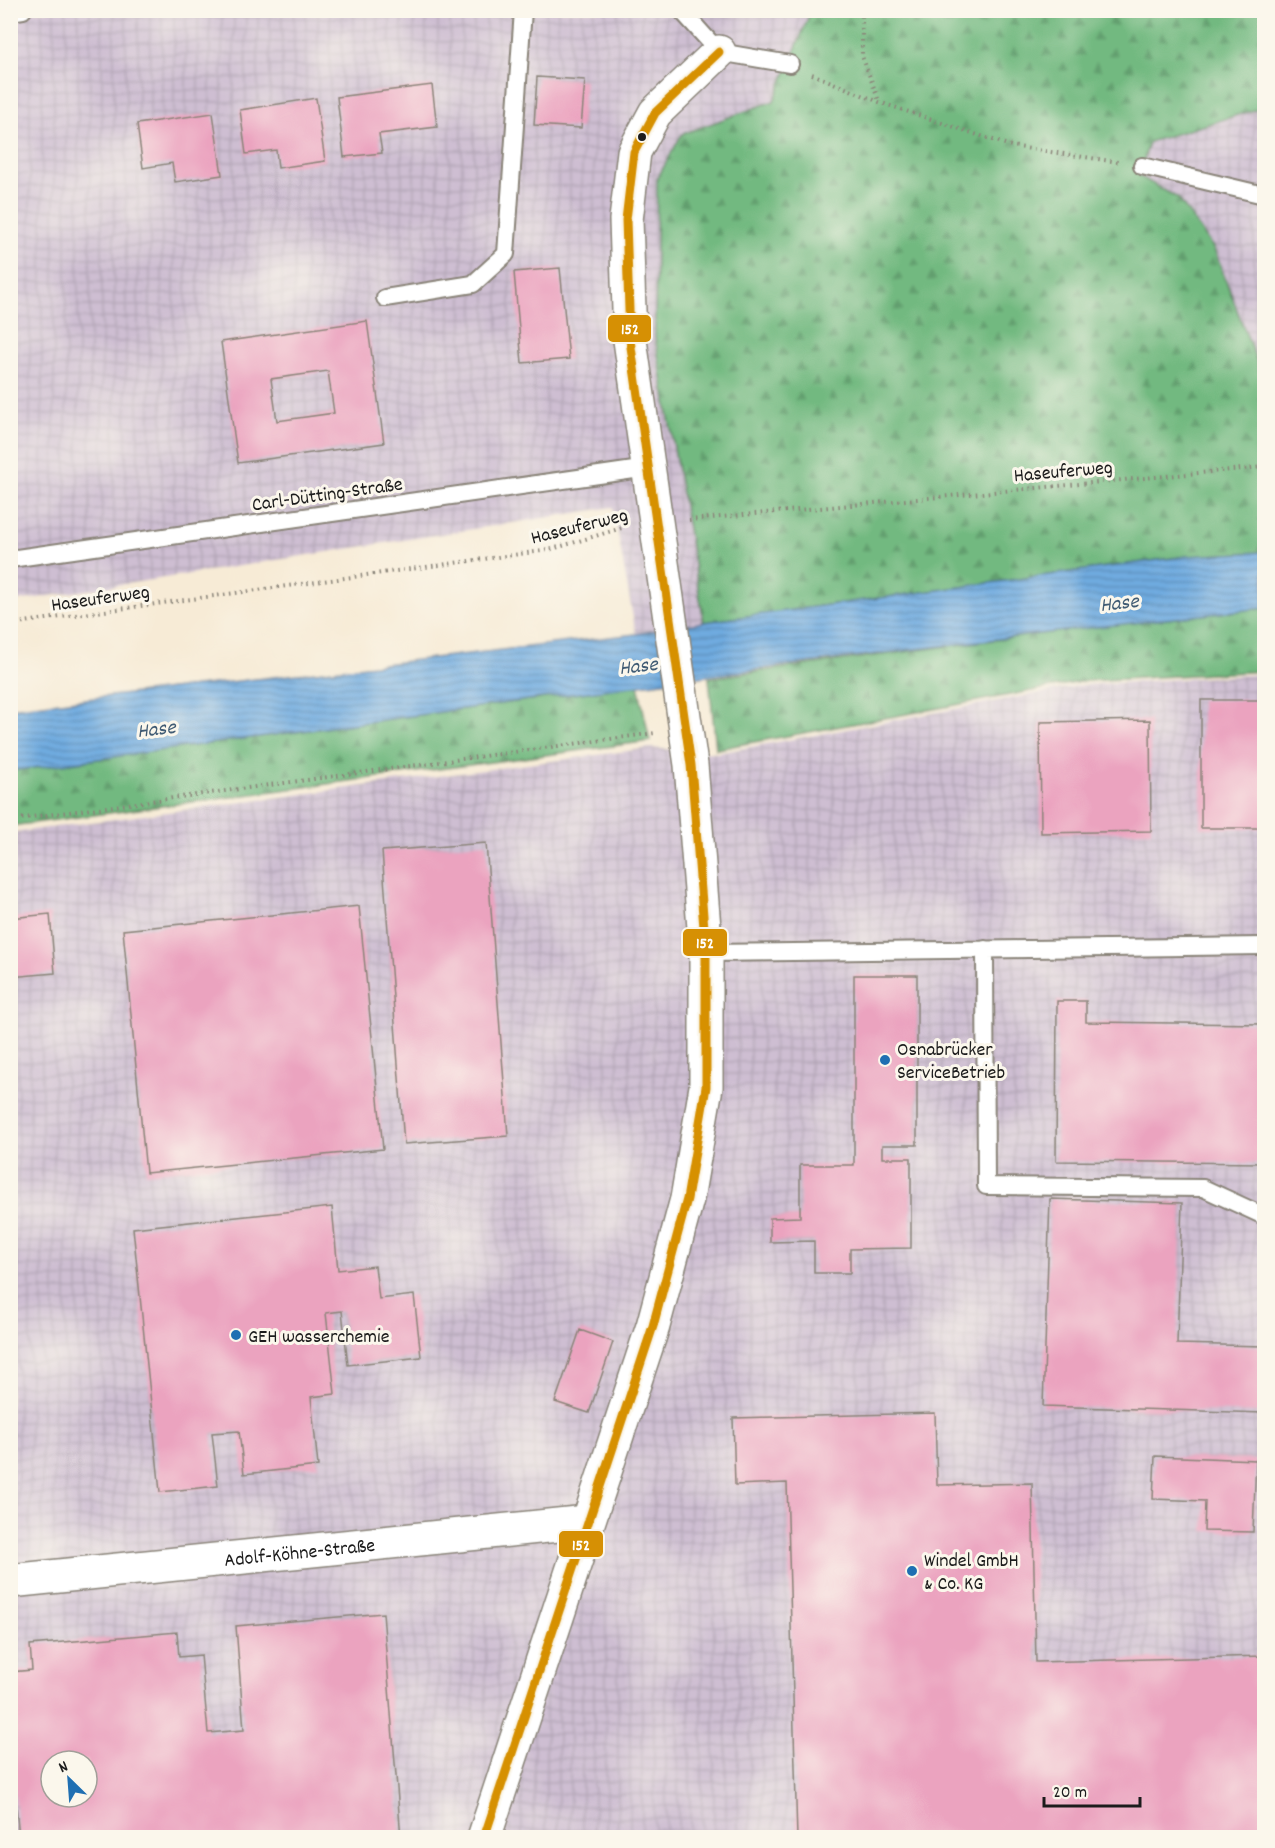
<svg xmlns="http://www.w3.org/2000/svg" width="1275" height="1848" font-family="Dekko,sans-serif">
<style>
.industrial{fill:url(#industrial-grid);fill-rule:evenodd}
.forest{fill:url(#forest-firs);stroke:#476a4e;stroke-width:1.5}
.water{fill:url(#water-rules);stroke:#46647e;stroke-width:1.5}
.building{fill:#eba3bf;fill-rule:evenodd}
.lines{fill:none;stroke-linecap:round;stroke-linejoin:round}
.service-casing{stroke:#8a8479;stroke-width:20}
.minor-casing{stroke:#8a8479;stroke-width:36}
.path{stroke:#8a8479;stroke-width:4;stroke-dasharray:1.5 4.5;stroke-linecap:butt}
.service{stroke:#fff;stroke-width:16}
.minor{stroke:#fff;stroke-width:33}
.bus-1-casing{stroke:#fbf7ec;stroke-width:14}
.bus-1{stroke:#d69004;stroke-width:9}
.bus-dot{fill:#1c1c1c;stroke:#fbf7ec;stroke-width:2}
.poi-dot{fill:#1f6fb2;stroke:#fbf7ec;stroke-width:2}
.labels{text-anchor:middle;stroke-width:6;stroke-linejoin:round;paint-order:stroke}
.street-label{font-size:20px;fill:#1c1c1c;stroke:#fbf7ec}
.poi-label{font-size:20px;fill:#1c1c1c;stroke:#fbf7ec;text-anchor:start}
.water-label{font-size:21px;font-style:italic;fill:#415c74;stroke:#fbf7ec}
.line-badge{stroke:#fbf7ec;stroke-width:2}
.badge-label{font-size:16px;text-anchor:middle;font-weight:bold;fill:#fff}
</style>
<defs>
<pattern id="industrial-grid" width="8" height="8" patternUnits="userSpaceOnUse" patternTransform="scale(1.5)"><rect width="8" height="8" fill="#cebed2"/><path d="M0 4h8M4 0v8" fill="none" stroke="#b0a3b4"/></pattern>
<pattern id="forest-firs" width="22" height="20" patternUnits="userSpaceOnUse" patternTransform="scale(1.5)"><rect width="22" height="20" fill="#72b980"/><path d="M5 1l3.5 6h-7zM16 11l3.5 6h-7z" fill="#629e6e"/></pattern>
<pattern id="water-rules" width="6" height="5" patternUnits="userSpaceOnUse" patternTransform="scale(1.5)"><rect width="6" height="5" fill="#6fabe0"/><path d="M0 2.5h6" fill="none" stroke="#5a8ab5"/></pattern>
</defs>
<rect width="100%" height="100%" fill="#fbf7ec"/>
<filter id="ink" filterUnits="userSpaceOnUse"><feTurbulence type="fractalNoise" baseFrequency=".0167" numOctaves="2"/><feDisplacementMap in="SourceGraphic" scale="12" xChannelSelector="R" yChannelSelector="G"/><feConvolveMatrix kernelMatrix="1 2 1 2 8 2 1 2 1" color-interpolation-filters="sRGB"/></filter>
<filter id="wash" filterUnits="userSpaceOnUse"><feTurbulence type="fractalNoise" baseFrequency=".008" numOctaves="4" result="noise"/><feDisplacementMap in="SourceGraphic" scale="24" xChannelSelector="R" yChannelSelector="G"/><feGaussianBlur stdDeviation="1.35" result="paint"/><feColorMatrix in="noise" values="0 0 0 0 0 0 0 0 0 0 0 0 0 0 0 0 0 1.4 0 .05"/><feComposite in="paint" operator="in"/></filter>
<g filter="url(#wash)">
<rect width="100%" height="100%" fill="#f7ebd6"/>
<!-- industrial -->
<path class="industrial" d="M 11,11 L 813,11 L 774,101 L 682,134 L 655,337 L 704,622 L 636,634 L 613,507 L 11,602 Z
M 1264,107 L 1264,381 L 1139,176 L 1149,142 Z
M 1264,674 L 1264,1837 L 11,1837 L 10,833 L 650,748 L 718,753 L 1084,685 ZM 51,1761 L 87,1761 L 87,1797 L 51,1797 Z"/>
<!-- forest -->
<path class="forest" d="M 811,11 L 1264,11 L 1264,107 L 1149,142 L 1139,176 L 1178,198 L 1214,249 L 1264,381 L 1264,552 L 1188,556 L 704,622 L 655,337 L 657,179 L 682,134 L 774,101 Z
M 1264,608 L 1264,671 L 1086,681 L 716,749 L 709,678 L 1077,629 Z
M 638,685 L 650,741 L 11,826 L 10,771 Z"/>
<!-- water -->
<path class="water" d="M 1264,552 L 1264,608 C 846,654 428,714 11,771 L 10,708 L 636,634 L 704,622 L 1188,556 Z"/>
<g id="blocks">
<!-- building -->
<path class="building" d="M 537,77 L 585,80 L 581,128 L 534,125 Z
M 432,85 L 437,127 L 379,134 L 382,153 L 344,157 L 337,97 Z
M 316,98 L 325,161 L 278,168 L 276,150 L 246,154 L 240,110 Z
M 213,113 L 222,175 L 175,182 L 172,163 L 143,168 L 137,124 Z
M 560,268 L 569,359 L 522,363 L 514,272 Z
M 367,321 L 384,443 L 238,463 L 221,342 ZM 328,371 L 334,413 L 277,421 L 271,379 Z
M 1201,700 L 1264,700 L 1264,828 L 1201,828 Z
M 1150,720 L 1151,831 L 1041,833 L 1040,722 Z
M 486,843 L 508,1136 L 404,1144 L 382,851 Z
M 359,906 L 383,1149 L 146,1173 L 123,930 Z
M 50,914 L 55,973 L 10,977 L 10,918 Z
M 854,975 L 917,975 L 917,1145 L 882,1145 L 882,1158 L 911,1158 L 911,1248 L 850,1249 L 850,1273 L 814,1273 L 814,1241 L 770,1242 L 770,1218 L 800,1217 L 800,1165 L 854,1165 Z
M 1057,1001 L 1086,1001 L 1086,1022 L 1264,1024 L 1264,1163 L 1056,1161 Z
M 1050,1199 L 1182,1203 L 1177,1344 L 1264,1346 L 1264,1413 L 1043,1406 Z
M 332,1207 L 338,1270 L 375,1266 L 379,1299 L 414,1295 L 421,1357 L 348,1365 L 342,1311 L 326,1313 L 335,1394 L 311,1397 L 318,1466 L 244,1474 L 239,1431 L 212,1433 L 218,1486 L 160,1492 L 133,1228 Z
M 580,1330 L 613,1342 L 589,1413 L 555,1402 Z
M 935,1413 L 937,1485 L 1032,1483 L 1036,1662 L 1264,1656 L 1264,1838 L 797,1838 L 787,1483 L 735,1485 L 733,1418 Z
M 1155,1456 L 1256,1460 L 1253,1532 L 1204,1531 L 1205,1501 L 1153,1499 Z
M 383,1613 L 401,1838 L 19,1838 L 10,1738 L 10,1672 L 32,1670 L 30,1645 L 177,1632 L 179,1657 L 201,1655 L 208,1733 L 244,1730 L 236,1626 ZM 51,1761 L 87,1761 L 87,1797 L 51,1797 Z"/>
</g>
</g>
<g filter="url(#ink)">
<use href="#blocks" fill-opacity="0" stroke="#8a8479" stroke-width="1.5"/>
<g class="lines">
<!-- service casing -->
<g class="service-casing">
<path id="service" d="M 681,10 L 719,52 L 790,64
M 10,12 L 23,10
M 1142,166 L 1264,195
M 385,298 L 473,284 L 506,254 L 523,10
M 10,559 L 648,468
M 985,949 L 986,1186 L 1203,1188 L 1264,1216
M 706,953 L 1264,946"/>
</g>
<!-- minor casing -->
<g class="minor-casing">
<g id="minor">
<path id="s1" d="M 10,1581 L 587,1522"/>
<path d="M 484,1838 L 653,1326 L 687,1199 L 706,1087 L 706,953 L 691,765 L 630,340 L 626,220 L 634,152 L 655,113 L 719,52"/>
</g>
</g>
<!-- path -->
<path class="path" d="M 862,10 L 862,56 L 879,101
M 812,74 L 879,102 L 1011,146 L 1118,162
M 689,520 L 1264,467
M 10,624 L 549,550 L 625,527
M 10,820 L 655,733"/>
<!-- service -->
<use href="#service" class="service"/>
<!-- minor -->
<use href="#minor" class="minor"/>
<!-- bus-1 casing -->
<g class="bus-1-casing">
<path id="bus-1" d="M 484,1838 L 653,1326 L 687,1199 L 706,1087 L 706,953 L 691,765 L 630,340 L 626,220 L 634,152 L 655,113 L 719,52"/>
</g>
<!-- bus-1 -->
<use href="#bus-1" class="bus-1"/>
</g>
</g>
<!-- markers -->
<circle class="bus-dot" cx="642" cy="137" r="5"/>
<g class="poi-dot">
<circle cx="885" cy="1060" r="6"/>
<circle cx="236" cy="1335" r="6"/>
<circle cx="912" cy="1571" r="6"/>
</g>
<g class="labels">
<!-- street labels -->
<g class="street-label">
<text transform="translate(1063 470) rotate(-5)" y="7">Haseuferweg</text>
<text transform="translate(327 493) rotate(-8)" y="7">Carl-Dütting-Straße</text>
<text transform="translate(579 525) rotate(-14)" y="7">Haseuferweg</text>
<text transform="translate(100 597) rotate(-8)" y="7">Haseuferweg</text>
<text dy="7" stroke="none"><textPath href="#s1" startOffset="291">Adolf-Köhne-Straße</textPath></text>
</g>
<!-- poi labels -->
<g class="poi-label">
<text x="897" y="1055">Osnabrücker<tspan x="897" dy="23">ServiceBetrieb</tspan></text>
<text x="248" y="1342">GEH wasserchemie</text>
<text x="924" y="1566">Windel GmbH<tspan x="924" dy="23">&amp; Co. KG</tspan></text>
</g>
<!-- water labels -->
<g class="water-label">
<text transform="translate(1119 602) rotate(-7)" y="7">Hase</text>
<text transform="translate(638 665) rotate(-7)" y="7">Hase</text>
<text transform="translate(156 728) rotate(-7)" y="7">Hase</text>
</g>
</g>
<g class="line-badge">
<rect x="607" y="314" width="45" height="29" rx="6" fill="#d69004"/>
<rect x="682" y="928" width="46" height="29" rx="6" fill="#d69004"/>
<rect x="558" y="1530" width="46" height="28" rx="6" fill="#d69004"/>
</g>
<g class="badge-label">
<text x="630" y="334">152</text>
<text x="705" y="948">152</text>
<text x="581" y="1550">152</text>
</g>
<!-- margin -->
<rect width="1275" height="1848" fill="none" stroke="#fbf7ec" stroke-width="36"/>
<!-- north arrow -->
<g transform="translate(69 1779) rotate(335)"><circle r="28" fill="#fbf7ec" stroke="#a29f99" stroke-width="1.5"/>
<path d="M0-4.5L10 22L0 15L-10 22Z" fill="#1f6fb2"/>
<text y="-9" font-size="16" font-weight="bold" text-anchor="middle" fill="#1c1c1c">N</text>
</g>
<!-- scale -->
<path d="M1044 1797v9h96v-9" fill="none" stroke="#1c1c1c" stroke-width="3"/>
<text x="1053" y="1797" font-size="18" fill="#1c1c1c" stroke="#fbf7ec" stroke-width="4.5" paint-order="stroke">20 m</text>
</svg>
